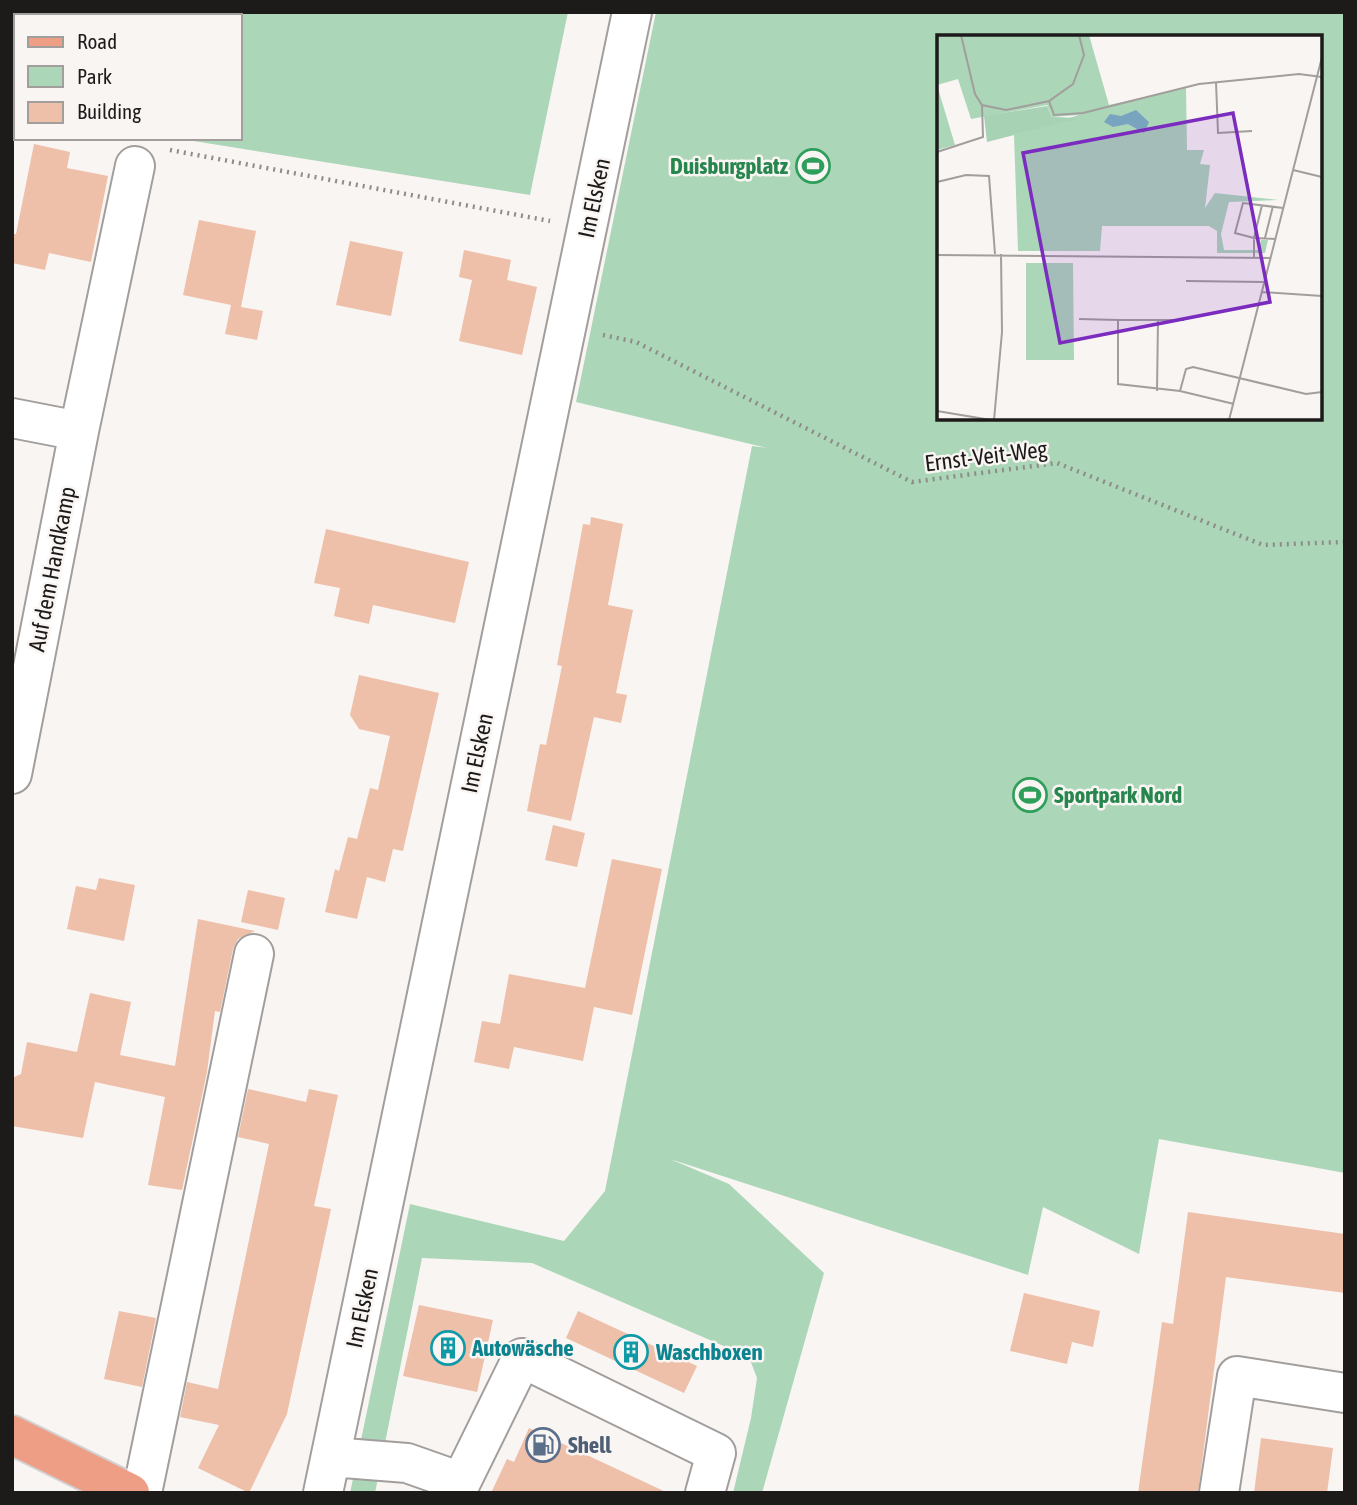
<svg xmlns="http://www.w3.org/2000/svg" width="1357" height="1505" font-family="'Asap Condensed',sans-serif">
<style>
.green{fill:#acd6b8;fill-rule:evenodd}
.building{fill:#eebfa9}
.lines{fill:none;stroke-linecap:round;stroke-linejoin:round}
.minor-casing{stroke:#a29e9c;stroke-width:42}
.major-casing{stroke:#d2d1d1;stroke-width:42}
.path{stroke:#8e8c8a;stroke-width:4.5;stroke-dasharray:2 5;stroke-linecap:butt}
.minor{stroke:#fff;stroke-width:38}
.major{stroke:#ed9e85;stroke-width:38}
.labels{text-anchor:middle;stroke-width:5;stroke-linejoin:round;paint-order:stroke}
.leisure-label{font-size:23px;font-weight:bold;fill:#27864d;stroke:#f9f5f3;text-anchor:end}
.street-label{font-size:23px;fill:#1c1b1a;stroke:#f9f5f3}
.culture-label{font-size:23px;font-weight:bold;fill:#0d838f;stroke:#f9f5f3;text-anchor:start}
.service-label{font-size:23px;font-weight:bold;fill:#4e5e75;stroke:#f9f5f3;text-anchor:start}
.inset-road{fill:none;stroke:#a19e9c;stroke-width:2}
.view{fill:#7b2cbf;fill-opacity:0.15;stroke:#7b2cbf;stroke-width:3.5}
.inset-edge{fill:none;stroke:#1c1b1a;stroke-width:3.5}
</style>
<rect width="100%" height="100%" fill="#f9f5f3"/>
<!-- green -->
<path class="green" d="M 12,12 L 568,12 L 530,195 L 175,138 L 240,138 L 240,16 L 16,16 L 16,107 L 12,106 Z
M 656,12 L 1345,12 L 1345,1173 L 1159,1139 L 1139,1254 L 1043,1207 L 1028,1275 L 670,1159 L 729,1184 L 824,1273 L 762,1493 L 733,1493 L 751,1418 L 757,1378 L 749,1357 L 532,1263 L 422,1258 L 375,1493 L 350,1493 L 410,1204 L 564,1241 L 605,1191 L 752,446 L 767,448 L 576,402 ZM 939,37 L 1320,37 L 1320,418 L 939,418 Z"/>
<!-- building -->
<path class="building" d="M 34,144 L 70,152 L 67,168 L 108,176 L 91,262 L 49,253 L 45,270 L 12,263 L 12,234 L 16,234 Z
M 199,220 L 256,231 L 241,307 L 263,311 L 257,340 L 225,334 L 231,305 L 183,295 Z
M 350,241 L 403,252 L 391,316 L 336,305 Z
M 464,250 L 511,260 L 507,280 L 537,287 L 522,355 L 459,341 L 472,280 L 459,277 Z
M 591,517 L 623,524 L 608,605 L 633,610 L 616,693 L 627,695 L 621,723 L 594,717 L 571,821 L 527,811 L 540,744 L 546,745 L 562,666 L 557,665 L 583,524 L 590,525 Z
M 326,529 L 469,562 L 455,623 L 373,605 L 369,624 L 334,616 L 340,588 L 314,583 Z
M 359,675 L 439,693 L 403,851 L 393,849 L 385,882 L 367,877 L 357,919 L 325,912 L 335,869 L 339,871 L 348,837 L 357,839 L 370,788 L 378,790 L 390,736 L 359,729 L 350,715 Z
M 553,825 L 585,833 L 577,867 L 545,860 Z
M 612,859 L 662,869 L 632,1015 L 594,1007 L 583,1061 L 514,1047 L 509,1069 L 474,1062 L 482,1021 L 500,1024 L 509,974 L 585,988 Z
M 99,878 L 135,885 L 124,941 L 67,929 L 76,886 L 96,890 Z
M 248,890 L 285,898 L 278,930 L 241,922 Z
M 198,919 L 255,931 L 238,939 L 233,949 L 220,1012 L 215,1011 L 207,1072 L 182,1190 L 148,1185 L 165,1097 L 95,1082 L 83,1138 L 12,1126 L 12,1078 L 21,1074 L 27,1042 L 77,1052 L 90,993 L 131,1002 L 120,1055 L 175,1066 Z
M 248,1089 L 306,1102 L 309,1089 L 338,1095 L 314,1206 L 331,1209 L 287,1414 L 249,1493 L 198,1468 L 219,1425 L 180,1417 L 187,1382 L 218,1389 L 269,1144 L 238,1137 Z
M 1188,1212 L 1345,1234 L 1345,1293 L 1226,1277 L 1198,1493 L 1138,1493 L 1162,1322 L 1173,1324 Z
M 1024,1293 L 1100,1311 L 1093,1347 L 1072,1342 L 1067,1364 L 1010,1351 Z
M 419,1305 L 493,1320 L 477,1392 L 403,1376 Z
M 119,1311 L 156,1318 L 142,1387 L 104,1379 Z
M 578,1311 L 697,1366 L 684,1393 L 566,1338 Z
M 529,1428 L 668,1493 L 491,1493 L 507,1459 L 514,1462 Z
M 1261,1438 L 1333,1448 L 1327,1493 L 1254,1493 Z"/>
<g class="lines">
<!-- minor casing -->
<g class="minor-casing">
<path id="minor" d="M 12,418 L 79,431 L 135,166
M 12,705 L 25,708 L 79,431
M 12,774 L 25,708
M 331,1457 L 407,1463 L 461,1482 L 522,1358 L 716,1453 L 705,1493
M 142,1493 L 254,954
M 323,1493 L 632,12
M 1219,1493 L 1237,1376 L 1345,1393"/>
</g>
<!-- major casing -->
<g class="major-casing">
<path id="major" d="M 12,1435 L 130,1493"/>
</g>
<!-- path -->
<path class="path" d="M 12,121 L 16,121
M 170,150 L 550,221
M 603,335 L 636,342 L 912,482 L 1057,463 L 1263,545 L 1345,542"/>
<!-- minor -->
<use href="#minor" class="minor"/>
<!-- major -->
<use href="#major" class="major"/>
</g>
<!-- icons -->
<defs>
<g id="stadium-ring" transform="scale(1.75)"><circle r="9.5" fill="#f9f5f3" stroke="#2e9e5b" stroke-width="1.5"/><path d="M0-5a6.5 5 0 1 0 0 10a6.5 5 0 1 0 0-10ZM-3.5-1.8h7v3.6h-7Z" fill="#2e9e5b"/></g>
<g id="building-ring" transform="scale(1.75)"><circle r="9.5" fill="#f9f5f3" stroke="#0f9aa8" stroke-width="1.5"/><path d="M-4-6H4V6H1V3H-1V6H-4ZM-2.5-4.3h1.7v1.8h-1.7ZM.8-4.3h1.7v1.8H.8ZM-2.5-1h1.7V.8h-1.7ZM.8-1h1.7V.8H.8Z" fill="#0f9aa8"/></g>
<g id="fuel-ring" transform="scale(1.75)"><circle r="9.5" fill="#f9f5f3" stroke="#5c6f8a" stroke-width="1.5"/><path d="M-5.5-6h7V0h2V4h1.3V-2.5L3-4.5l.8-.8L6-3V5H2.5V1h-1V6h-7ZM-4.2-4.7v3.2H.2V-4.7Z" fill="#5c6f8a"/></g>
</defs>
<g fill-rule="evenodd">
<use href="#stadium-ring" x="813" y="166"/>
<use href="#stadium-ring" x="1030" y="795"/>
<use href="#building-ring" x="448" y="1348"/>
<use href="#building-ring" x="631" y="1352"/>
<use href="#fuel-ring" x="543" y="1445"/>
</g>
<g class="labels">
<!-- leisure labels -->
<g class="leisure-label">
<text x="788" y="174">Duisburgplatz</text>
<text x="1054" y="803" text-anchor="start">Sportpark Nord</text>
</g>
<!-- street labels -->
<g class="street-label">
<text transform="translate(594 198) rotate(-78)" y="8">Im Elsken</text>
<text transform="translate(986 456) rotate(-7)" y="8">Ernst-Veit-Weg</text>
<text transform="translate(52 569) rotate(-79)" y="8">Auf dem Handkamp</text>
<text transform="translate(477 753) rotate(-78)" y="8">Im Elsken</text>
<text transform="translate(362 1308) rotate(-78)" y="8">Im Elsken</text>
</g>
<!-- culture labels -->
<g class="culture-label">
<text x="472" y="1356">Autowäsche</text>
<text x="656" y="1360">Waschboxen</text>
</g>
<!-- service labels -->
<g class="service-label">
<text x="568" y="1453">Shell</text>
</g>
</g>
<!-- overview -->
<g transform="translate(937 35)">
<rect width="385" height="385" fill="#f9f5f3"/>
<path d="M 0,0 L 152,0 L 172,70 L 249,53 L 250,115 L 267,115 L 263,129 L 273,130 L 268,173 L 278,158 L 341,165 L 292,167 L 284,199 L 287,215 L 322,215 L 324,205 L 331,205 L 328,218 L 280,218 L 280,196 L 272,191 L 165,191 L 163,216 L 81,216 L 77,100 L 142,80 L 115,82 L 110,70 L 34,84 L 21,44 L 0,50 L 18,110 L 0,115 ZM 89,228 L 136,228 L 137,325 L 89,325 Z" fill="#acd6b8"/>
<path d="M 110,71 L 115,82 L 143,83 L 50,107 L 47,81 Z" fill="#a7d2b3"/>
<path d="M 199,75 L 212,87 L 207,98 L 191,89 L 176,92 L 167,87 L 173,79 L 184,81 Z" fill="#79a4c0"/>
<path class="inset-road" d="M 24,0 L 38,59 L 45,70 L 69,75 L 112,66 L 136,49 L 147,20 L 142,0M 279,47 L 281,98 L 315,96M 112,66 L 117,80 L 146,78 L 262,49 L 362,39 L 385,42M 0,117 L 46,102 L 45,70M 356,135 L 385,142M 0,147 L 29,140 L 52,141 L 58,219M 325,170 L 317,203 L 339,204M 328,203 L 336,171M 0,220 L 334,223M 317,222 L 317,203 L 298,198 L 306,168 L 346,173M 249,246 L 328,247M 325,257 L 385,261M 385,281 L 385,312M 142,284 L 181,285 L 181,349 L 243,356 L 297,369M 181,285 L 221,285 L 220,356M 221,285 L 247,285M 243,356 L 249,334 L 256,332 L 369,359 L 385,357M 0,376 L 54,385M 57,385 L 65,297 L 64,219M 292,385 L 385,22"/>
<path class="view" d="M 296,78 L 333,267 L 123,308 L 86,118 Z"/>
<rect width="385" height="385" class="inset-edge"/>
</g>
<!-- border -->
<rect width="1357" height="1505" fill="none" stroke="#1c1b1a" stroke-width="28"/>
<!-- legend -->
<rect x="14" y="14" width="228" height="126" fill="#f9f5f3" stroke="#a19e9c" stroke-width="2"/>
<rect x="28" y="37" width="35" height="10" fill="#ed9e85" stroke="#a19e9c" stroke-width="2"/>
<text x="77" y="49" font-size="21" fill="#1c1b1a">Road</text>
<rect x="28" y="66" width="35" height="21" fill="#acd6b8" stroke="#a19e9c" stroke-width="2"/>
<text x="77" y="84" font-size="21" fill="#1c1b1a">Park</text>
<rect x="28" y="102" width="35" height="21" fill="#eebfa9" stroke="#a19e9c" stroke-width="2"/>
<text x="77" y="119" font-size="21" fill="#1c1b1a">Building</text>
</svg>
